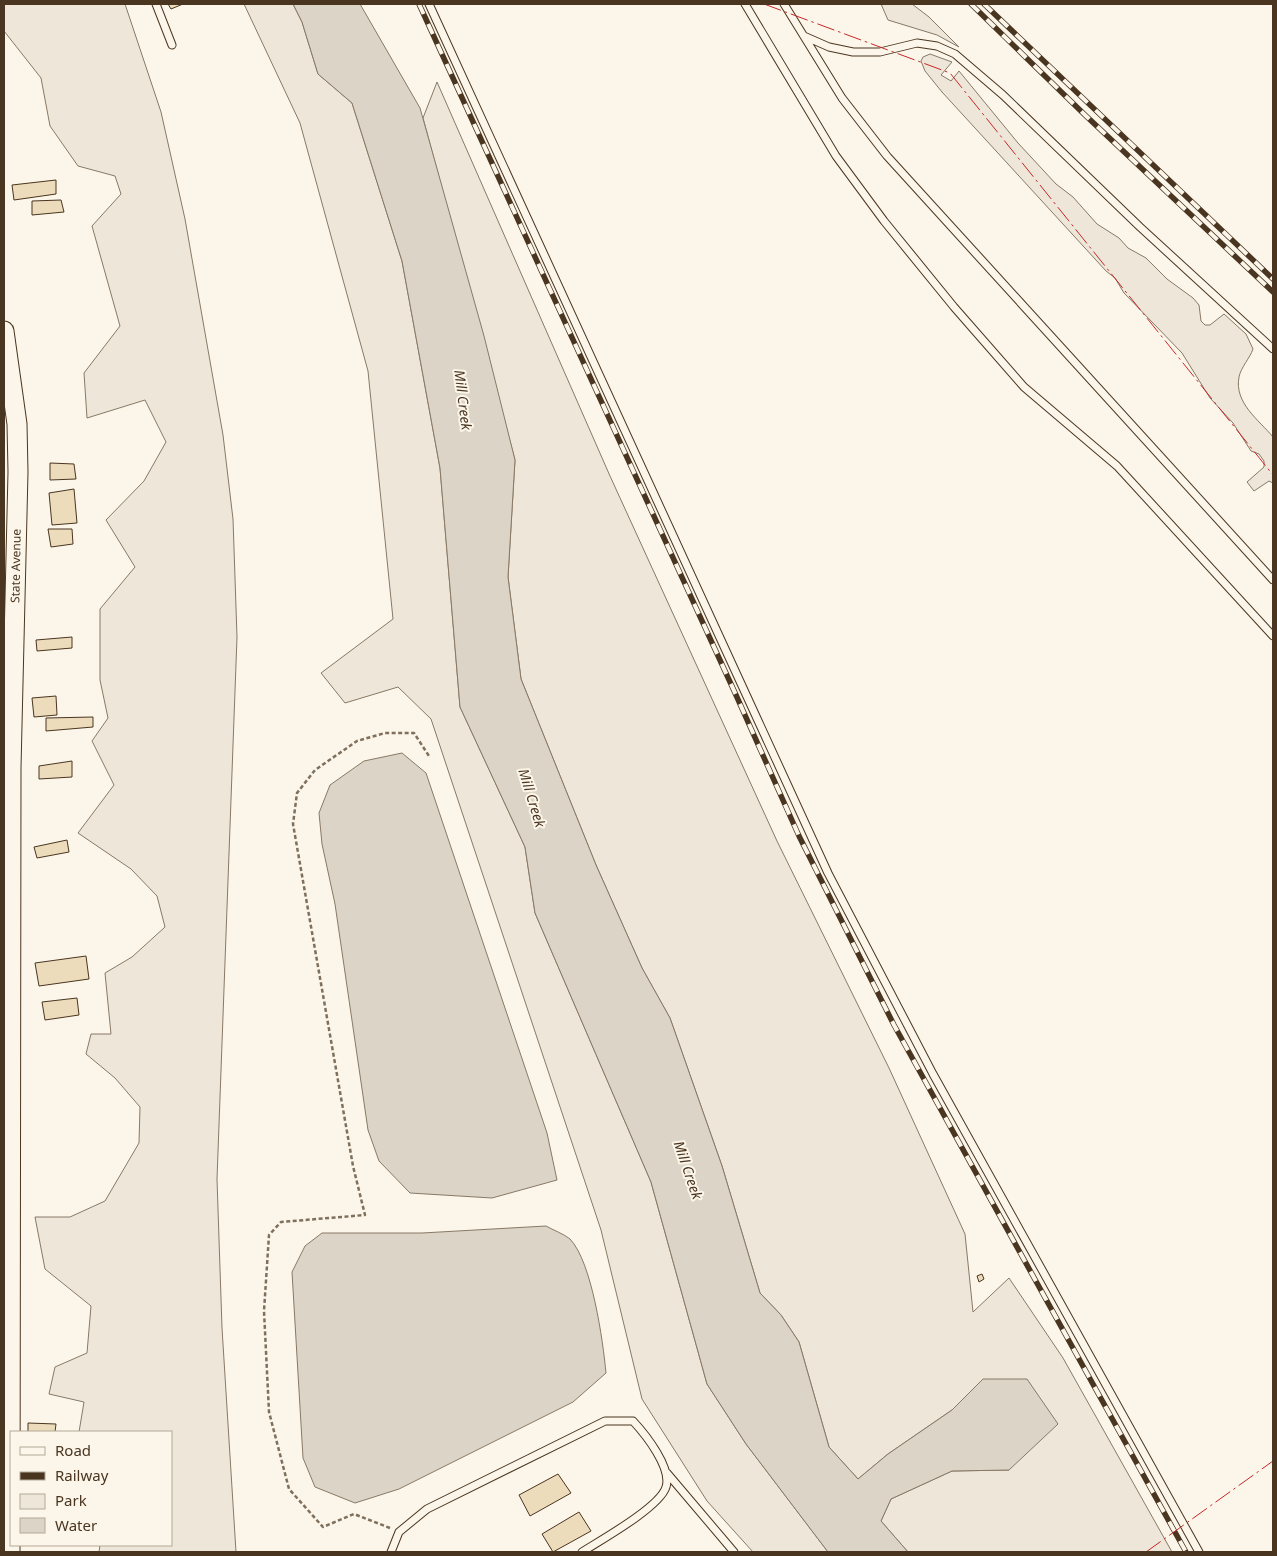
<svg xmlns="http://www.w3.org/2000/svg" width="1277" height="1556" font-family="'Noto Sans',sans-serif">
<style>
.green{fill:#ede6d9;stroke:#887966}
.water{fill:#dcd4c6;stroke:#887966}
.building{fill:#ecdcbc;stroke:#4a3520}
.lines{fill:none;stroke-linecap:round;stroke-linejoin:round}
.lane-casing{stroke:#4a3520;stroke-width:9}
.secondary-casing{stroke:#4a3520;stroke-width:21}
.path{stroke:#7f6f5c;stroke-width:2.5;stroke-dasharray:4 2.5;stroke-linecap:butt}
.lane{stroke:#fbf6e9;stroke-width:7}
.secondary{stroke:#fbf6e9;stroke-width:19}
.rail-casing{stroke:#4a3520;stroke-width:5.5}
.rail{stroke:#fbf6e9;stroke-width:4;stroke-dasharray:11;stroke-linecap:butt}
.power{stroke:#c62828;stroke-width:1;stroke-dasharray:18 4 2.5 4;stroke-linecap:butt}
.labels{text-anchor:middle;stroke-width:4;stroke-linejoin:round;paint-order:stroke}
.street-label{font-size:12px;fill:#4a3520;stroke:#fbf6e9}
.water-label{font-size:14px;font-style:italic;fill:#4a3520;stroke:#fbf6e9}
</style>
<rect width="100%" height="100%" fill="#fbf6e9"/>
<!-- green -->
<path class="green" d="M 4,4 L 125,4 L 161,112 L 185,219 L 223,435 L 233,519 L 237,637 L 217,1179 L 222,1328 L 236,1552 L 99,1552 L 100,1545 L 171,1545 L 171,1432 L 79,1432 L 84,1402 L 49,1394 L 55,1367 L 87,1353 L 91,1306 L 45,1269 L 35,1217 L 70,1217 L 105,1201 L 139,1143 L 140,1107 L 115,1078 L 86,1054 L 91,1034 L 111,1034 L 105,973 L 132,957 L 165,927 L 157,896 L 131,869 L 78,833 L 114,785 L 92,741 L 108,718 L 100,680 L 100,609 L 135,567 L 106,520 L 144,481 L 166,442 L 145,400 L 87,418 L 84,373 L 120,326 L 92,226 L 121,194 L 115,176 L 78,166 L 50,126 L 41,78 L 4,31 Z
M 244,4 L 293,4 L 302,22 L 318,74 L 352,103 L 402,261 L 440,468 L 460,707 L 525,847 L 535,913 L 651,1182 L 707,1384 L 746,1444 L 828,1552 L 753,1552 L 707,1501 L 642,1399 L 601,1230 L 431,719 L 398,687 L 345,703 L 321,673 L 393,619 L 368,371 L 300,123 Z
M 881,4 L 912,4 L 929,17 L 959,47 L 937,35 L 888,20 Z
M 930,54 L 952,62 L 941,75 L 951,81 L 959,71 L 1018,143 L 1056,184 L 1073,197 L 1097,224 L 1119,238 L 1128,248 L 1146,258 L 1167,279 L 1193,298 L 1199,305 L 1201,321 L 1205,325 L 1210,325 L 1224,314 L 1246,334 L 1253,349 C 1250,358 1241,367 1239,377 C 1234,403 1259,420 1273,437 L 1273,483 L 1269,481 L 1254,491 L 1247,482 L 1264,467 L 1264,461 L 1259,454 L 1251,451 L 1233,423 L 1210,398 L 1182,353 L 1124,293 L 1115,278 L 1106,271 L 942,92 L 925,71 L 921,61 L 923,57 Z
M 437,82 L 610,476 L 777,841 L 889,1068 L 965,1234 L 973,1312 L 1009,1278 L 1063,1358 L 1172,1552 L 908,1552 L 881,1521 L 891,1499 L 952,1471 L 1009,1470 L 983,1379 L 952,1410 L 888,1454 L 858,1479 L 829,1447 L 799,1342 L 781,1315 L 760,1293 L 722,1166 L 670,1018 L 642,968 L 596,865 L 521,679 L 508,577 L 515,460 L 423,118 Z"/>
<!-- water -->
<path class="water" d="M 293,4 L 360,4 L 420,108 L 484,336 L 515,460 L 508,577 L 521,679 L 596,865 L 642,968 L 670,1018 L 722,1166 L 760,1293 L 781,1315 L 799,1342 L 829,1447 L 858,1479 L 888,1454 L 952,1410 L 983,1379 L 1027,1379 L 1058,1424 L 1009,1470 L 952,1471 L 891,1499 L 881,1521 L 908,1552 L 828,1552 L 746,1444 L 707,1384 L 651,1182 L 535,913 L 525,847 L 460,707 L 440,468 L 402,261 L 352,103 L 318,74 L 302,22 Z
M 402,753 L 426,773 L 547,1133 L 557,1180 L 492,1198 L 410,1193 L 379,1161 L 368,1130 L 335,904 L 322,844 L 319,813 L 330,785 L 364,761 Z
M 546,1226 C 553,1230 564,1234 570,1239 C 592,1262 603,1341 606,1373 L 573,1402 L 399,1489 L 355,1503 L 315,1487 L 303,1458 L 292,1272 L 305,1246 L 322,1233 L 422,1233 Z"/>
<!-- building -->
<path class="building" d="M 168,4 L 183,4 L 171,9 Z
M 56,180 L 56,194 L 14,200 L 12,185 Z
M 61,200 L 64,212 L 32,215 L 32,201 Z
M 50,463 L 74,464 L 76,479 L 50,480 Z
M 74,489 L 77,523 L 52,525 L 49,493 Z
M 48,529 L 72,529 L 73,544 L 51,547 Z
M 72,637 L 72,648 L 37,651 L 36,640 Z
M 56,696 L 57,715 L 34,717 L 32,698 Z
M 93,717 L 93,727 L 46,731 L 46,718 Z
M 72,761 L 72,777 L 39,779 L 39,766 Z
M 67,840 L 69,852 L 37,858 L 34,847 Z
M 86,956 L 89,979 L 39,986 L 35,963 Z
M 77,998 L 79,1015 L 45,1020 L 42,1002 Z
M 982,1274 L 984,1279 L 979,1282 L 977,1276 Z
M 28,1423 L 56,1424 L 55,1432 L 28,1432 Z
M 558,1474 L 571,1493 L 530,1516 L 519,1495 Z
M 579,1512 L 591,1531 L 553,1552 L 542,1534 Z"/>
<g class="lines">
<!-- lane casing -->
<g class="lane-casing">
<path id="lane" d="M 156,4 L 172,45
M 429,4 L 828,873 L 933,1074 L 1199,1552
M 745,4 L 836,156 L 884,221 L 954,307 L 1024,387 L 1117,466 L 1273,636
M 784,4 L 842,98 L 887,156 L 1273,580
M 804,36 L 829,47 L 853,52 L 880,52 L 917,43 L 937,46 L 955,54 L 1003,95 L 1140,227 L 1273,349
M 667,1473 L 734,1552
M 391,1552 L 399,1532 L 427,1509 L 605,1421 L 633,1421 C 646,1435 672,1468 666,1487 C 660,1507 601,1540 582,1552"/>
</g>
<!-- secondary casing -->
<g class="secondary-casing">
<path id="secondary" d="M 4,331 L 17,424 L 18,472 L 11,768 L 10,1552"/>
</g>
<!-- path -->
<path class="path" d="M 390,1528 L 354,1514 L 323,1527 L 289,1489 L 269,1412 L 264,1311 L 269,1235 L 281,1222 L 365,1215 L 353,1166 L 293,824 L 297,793 L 315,770 L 357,741 L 385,733 L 414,733 L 429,756"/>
<!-- lane -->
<use href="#lane" class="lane"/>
<!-- secondary -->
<use href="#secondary" class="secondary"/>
<!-- rail casing -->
<g class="rail-casing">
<path id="rail" d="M 419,4 L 736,695 L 799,836 L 894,1025 L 1186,1552
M 971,4 L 1085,115 L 1273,292
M 984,4 L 1273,279"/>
</g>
<!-- rail -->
<use href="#rail" class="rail"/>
<!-- power -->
<path class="power" d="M 764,4 L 950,73 L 1273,475
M 1146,1552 L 1273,1461"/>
</g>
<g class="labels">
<!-- street labels -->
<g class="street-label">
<text transform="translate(16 566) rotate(-89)" y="4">State Avenue</text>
</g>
<!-- water labels -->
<g class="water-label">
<text transform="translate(463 400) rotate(83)" y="5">Mill Creek</text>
<text transform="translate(532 798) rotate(73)" y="5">Mill Creek</text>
<text transform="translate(688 1170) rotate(71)" y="5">Mill Creek</text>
</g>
</g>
<!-- border -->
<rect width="1277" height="1556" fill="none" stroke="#4a3520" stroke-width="10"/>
<!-- legend -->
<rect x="10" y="1431" width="162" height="115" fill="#fbf6e9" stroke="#b4a999"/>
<rect x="20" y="1447" width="25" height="8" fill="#fbf6e9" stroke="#b4a999"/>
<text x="55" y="1456" font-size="15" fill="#4a3520">Road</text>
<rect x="20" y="1472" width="25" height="8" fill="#4a3520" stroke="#b4a999"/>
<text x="55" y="1481" font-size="15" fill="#4a3520">Railway</text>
<rect x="20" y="1494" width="25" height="15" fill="#ede6d9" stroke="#b4a999"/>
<text x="55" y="1506" font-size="15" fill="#4a3520">Park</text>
<rect x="20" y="1518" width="25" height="15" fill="#dcd4c6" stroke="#b4a999"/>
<text x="55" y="1531" font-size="15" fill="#4a3520">Water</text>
</svg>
